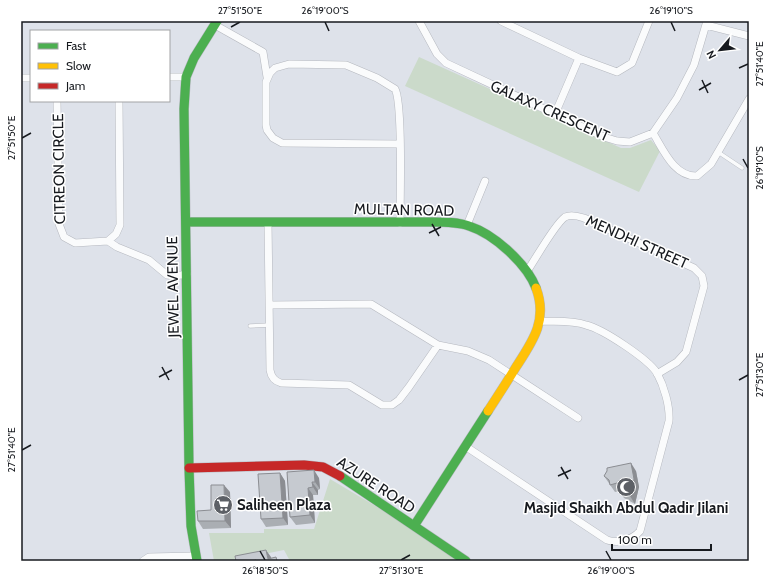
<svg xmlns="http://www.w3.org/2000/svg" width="770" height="582" font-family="Cabin,sans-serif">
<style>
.green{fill:#cbdaca}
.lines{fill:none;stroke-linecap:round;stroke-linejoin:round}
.lane-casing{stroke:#b5b8bf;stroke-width:4.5}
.street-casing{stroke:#b5b8bf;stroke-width:8}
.fast-casing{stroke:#b5b8bf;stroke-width:10}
.slow-casing{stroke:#b5b8bf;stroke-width:10}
.jam-casing{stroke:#b5b8bf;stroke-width:10}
.lane{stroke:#fafbfc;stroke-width:3.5}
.street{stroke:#fafbfc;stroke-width:7}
.fast{stroke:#4caf50;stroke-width:9}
.slow{stroke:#ffc107;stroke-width:9}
.jam{stroke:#c62828;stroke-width:9}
.wall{fill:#aaaeb3}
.shaded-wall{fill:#8b8d92}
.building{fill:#c6cad0;stroke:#8b8d92}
.ticks{fill:none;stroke:#171a1f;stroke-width:1.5}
.labels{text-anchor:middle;stroke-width:3;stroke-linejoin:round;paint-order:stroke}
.street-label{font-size:15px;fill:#171a1f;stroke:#fff}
.poi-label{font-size:15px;font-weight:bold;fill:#171a1f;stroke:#fff;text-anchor:start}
.neatline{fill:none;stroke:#171a1f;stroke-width:1.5}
.ticks-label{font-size:10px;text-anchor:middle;fill:#171a1f}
</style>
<rect width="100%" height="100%" fill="#dee2ea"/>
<!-- green -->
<path class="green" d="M 419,57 L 621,148 L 630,148 L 651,140 L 660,151 L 639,192 L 405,86 Z
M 330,479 L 468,561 L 290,561 L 284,550 L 230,561 L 214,561 L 209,533 L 264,533 L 264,529 L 314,529 Z"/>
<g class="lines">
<!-- lane casing -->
<g class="lane-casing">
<path id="lane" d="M 718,152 L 742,168
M 250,326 L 270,325"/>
</g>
<!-- street casing -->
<g class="street-casing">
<path id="street" d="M 419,21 L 437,54 L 446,63 L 604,137 L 617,141 L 630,142 L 653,133 L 677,98 L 694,65 L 707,21
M 501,21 L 579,58 L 617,72 L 632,63 L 649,21
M 215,25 L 263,52 L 267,77
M 706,25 L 749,36
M 169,77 L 186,77
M 21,78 L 31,78
M 57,101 L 59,224 L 64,237 L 75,243 L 108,241 L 116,234 L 120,225 L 119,101
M 555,114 L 579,58
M 653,133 C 663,149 674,177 697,176 L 711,164 L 749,99
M 399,144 L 282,143 L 273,138 L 267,130 L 266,125 L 266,82 L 270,73 L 275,68 L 289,64 L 346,65 L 377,78 L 395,89 C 403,103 400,201 400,223
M 268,222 L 270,370 C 271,377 274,381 281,383 L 349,385 L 382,405 L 392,405 L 399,400 L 409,387 L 438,345
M 467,225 L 485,181
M 108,241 L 117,247 L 149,260 L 167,275 L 175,276 L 187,274
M 528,270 C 536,258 555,224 565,217 C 571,214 578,216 584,218 L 694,268 L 702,276 L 704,286 L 686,352 L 677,362 L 657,374
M 270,305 L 371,304 L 438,345 L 468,351 L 489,360 L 578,418
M 465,446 L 607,540 C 618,544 632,540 640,531 L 669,421 C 670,406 664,386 657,373 C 648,359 603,329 586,325 C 572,320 555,322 540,321
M 143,561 L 149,557 L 195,556"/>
</g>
<!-- fast casing -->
<g class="fast-casing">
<path id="fast" d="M 186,222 L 432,222 C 445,222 458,222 469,226 C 494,234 527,264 536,288
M 340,476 L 466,561
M 414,526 L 488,411
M 197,561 L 191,526 L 189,468 L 184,109 L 186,77 L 194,58 L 217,21"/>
</g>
<!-- slow casing -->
<g class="slow-casing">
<path id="slow" d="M 488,411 C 497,397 507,382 516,367 C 533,341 548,320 536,288"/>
</g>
<!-- jam casing -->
<g class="jam-casing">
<path id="jam" d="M 189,468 L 304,465 L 323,467 L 340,476"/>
</g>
<!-- lane -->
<use href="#lane" class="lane"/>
<!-- street -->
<use href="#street" class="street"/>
<!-- fast -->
<use href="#fast" class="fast"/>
<!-- slow -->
<use href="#slow" class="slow"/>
<!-- jam -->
<use href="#jam" class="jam"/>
</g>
<!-- wall -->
<path class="wall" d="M 741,21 L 749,21 L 749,23 Z
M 607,471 L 636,471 L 639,487 L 635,504 L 624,498 L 619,491 L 615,492 L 604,476 Z
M 287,472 L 319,478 L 320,489 L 318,490 L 318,495 L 313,495 L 315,523 L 296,525 L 290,517 Z
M 280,473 L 285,481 L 288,525 L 266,527 L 261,519 Z
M 230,492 L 231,528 L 203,529 L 198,521 L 211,510 Z"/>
<!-- shaded-wall -->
<path class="shaded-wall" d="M 631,463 L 636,471 L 639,487 L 635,504 L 630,496 Z
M 314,470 L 319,478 L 320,489 L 315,482 Z
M 280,473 L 285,481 L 288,525 L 283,518 Z
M 312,482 L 318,490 L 318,495 L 313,487 Z
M 224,485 L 230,492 L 231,528 L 225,521 Z
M 308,488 L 313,495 L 315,523 L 310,515 Z
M 266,550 L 271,557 L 272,561 L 268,559 Z"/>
<!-- building -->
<path class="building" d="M 631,463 L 634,479 L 630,496 L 619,491 L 617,483 L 610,485 L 609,480 L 604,476 L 607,471 L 607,468 Z
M 314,470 L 315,482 L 312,482 L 313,487 L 308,488 L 310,515 L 290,517 L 287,472 Z
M 280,473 L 283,518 L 261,519 L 258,474 Z
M 211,485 L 224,485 L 225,521 L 198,521 L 197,511 L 211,510 Z
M 266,550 L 268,559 L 276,557 L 277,561 L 256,561 L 256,560 L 252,561 L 236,561 L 235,556 Z"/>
<!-- ticks -->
<path class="ticks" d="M 325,22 L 329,31M 671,22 L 675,31M 231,27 L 240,22M 739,68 L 748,64M 702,80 L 708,93M 699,90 L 711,83M 22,138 L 31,133M 743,159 L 748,168M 432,224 L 439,236M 429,233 L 441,227M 162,367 L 169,380M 159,377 L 172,370M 739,380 L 748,375M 22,450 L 31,445M 561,467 L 568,479M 558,476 L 571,470M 260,551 L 265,560M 606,551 L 611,560M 401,560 L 410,555"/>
<!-- icons -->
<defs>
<g id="mosque-disc" transform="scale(1)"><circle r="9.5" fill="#5d6066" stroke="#fff"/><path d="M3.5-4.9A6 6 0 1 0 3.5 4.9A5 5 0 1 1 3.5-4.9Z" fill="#fff"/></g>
<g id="supermarket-disc" transform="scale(1)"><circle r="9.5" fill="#5d6066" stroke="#fff"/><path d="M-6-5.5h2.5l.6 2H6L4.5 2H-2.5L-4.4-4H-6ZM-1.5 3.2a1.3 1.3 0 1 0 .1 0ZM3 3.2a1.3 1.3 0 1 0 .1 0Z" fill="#fff"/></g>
</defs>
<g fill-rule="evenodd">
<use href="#mosque-disc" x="626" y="487"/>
<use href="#supermarket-disc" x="223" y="505"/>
</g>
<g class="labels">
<!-- street labels -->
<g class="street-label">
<text transform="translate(550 111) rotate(24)" y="5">GALAXY CRESCENT</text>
<text transform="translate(59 169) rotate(-91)" y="5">CITREON CIRCLE</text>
<text transform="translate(404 210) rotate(1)" y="5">MULTAN ROAD</text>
<text transform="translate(637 242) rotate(24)" y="5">MENDHI STREET</text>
<text transform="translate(173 287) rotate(-91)" y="5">JEWEL AVENUE</text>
<text transform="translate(376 485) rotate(33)" y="5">AZURE ROAD</text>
</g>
<!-- poi labels -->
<g class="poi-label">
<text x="237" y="510">Saliheen Plaza</text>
<text x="626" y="513" text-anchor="middle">Masjid Shaikh Abdul Qadir Jilani</text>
</g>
</g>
<!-- border -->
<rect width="770" height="582" fill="none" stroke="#ffffff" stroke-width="44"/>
<!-- legend -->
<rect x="30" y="30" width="140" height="72" fill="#ffffff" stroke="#a2a3a5"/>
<rect x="38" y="43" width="20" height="6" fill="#4caf50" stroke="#a2a3a5"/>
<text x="66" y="50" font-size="12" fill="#171a1f">Fast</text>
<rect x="38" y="63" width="20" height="6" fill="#ffc107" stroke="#a2a3a5"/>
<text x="66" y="70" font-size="12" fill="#171a1f">Slow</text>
<rect x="38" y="83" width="20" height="6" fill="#c62828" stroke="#a2a3a5"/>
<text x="66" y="90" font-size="12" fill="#171a1f">Jam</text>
<!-- north arrow -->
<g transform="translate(720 50) rotate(242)" stroke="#ffffff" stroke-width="3" paint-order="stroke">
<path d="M0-3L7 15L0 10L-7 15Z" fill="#171a1f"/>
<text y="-6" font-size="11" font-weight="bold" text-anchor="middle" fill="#171a1f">N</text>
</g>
<!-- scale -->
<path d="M612 544v6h99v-6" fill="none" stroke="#171a1f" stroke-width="2"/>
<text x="618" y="544" font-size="12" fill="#171a1f" stroke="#ffffff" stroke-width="3" paint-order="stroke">100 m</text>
<rect x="22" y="22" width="726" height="538" class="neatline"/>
<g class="ticks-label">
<text x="240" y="14">27°51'50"E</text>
<text x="325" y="14">26°19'00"S</text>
<text x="671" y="14">26°19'10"S</text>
<text transform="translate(759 64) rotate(-90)" y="4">27°51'40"E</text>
<text transform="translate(11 138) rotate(-90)" y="4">27°51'50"E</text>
<text transform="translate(759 168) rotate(-90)" y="4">26°19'10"S</text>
<text transform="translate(759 375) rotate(-90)" y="4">27°51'30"E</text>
<text transform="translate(11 450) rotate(-90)" y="4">27°51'40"E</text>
<text x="265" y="574">26°18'50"S</text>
<text x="401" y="574">27°51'30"E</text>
<text x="611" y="574">26°19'00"S</text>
</g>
</svg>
